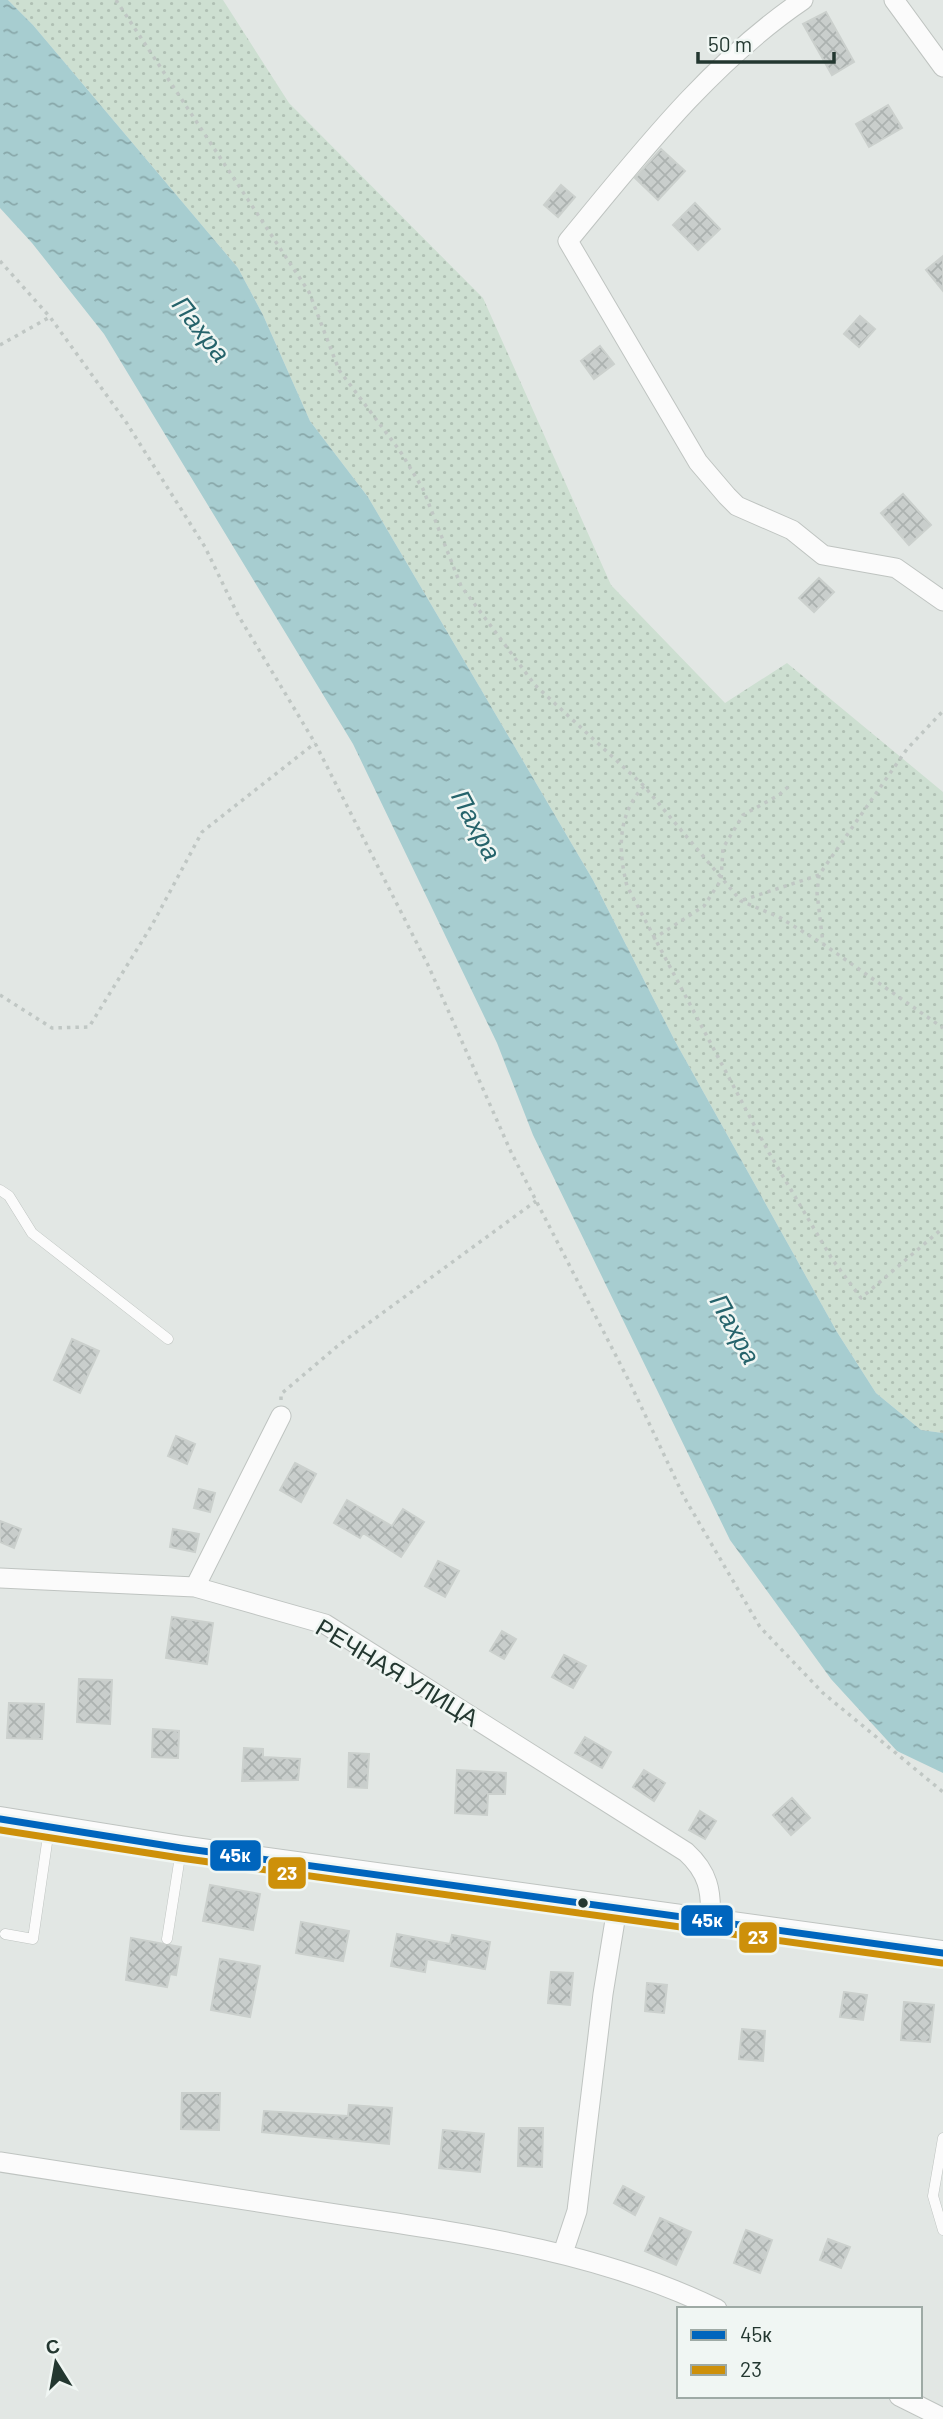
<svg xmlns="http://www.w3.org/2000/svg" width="943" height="2419" font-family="Barlow,sans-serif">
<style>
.grass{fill:url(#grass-dots)}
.water{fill:url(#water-ripples)}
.building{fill:url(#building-cross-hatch);stroke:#cbd0cd;stroke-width:2}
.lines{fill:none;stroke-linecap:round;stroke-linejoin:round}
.service-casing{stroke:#bfc4c1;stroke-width:11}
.minor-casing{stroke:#bfc4c1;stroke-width:21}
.tertiary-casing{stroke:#bfc4c1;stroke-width:26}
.path{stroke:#c0c7c4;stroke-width:3.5;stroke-dasharray:3.5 5;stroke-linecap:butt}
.service{stroke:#fbfbfb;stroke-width:10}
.minor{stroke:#fbfbfb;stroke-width:19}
.tertiary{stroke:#fbfbfb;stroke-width:24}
.bus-1-casing{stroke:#f0f6f3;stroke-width:12}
.bus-2-casing{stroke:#f0f6f3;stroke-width:12}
.bus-1{stroke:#0065bd;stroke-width:7}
.bus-2{stroke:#cd900a;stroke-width:7}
.bus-dot{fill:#233730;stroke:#f0f6f3;stroke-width:2.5}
.labels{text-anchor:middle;stroke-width:5;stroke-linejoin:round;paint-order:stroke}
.street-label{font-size:24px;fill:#233730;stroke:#f0f6f3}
.water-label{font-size:26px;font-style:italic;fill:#25636b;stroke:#f0f6f3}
.line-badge{stroke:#f0f6f3;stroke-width:2.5}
.badge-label{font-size:19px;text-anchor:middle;font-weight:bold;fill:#fff}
</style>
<defs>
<pattern id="grass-dots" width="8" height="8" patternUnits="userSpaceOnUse" patternTransform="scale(1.75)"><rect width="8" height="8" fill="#cddfd1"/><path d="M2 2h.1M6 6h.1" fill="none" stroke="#b0c0b4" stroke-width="1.8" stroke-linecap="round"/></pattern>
<pattern id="water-ripples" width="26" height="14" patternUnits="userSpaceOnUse" patternTransform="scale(1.75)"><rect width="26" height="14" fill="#a7cdd0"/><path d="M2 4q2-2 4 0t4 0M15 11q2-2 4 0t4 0" fill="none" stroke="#88a7a9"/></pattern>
<pattern id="building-cross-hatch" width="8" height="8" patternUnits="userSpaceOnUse" patternTransform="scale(1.75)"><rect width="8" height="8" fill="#c9cecc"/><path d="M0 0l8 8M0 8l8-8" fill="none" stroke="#acb2b0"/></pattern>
</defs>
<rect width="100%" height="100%" fill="#e2e7e4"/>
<!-- grass -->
<path class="grass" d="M 8,0 L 223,0 L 289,103 L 483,298 L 611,585 L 725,703 L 787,663 L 943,792 L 943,1433 L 921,1430 L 876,1393 L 837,1332 L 675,1041 L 593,880 L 368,497 L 310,421 L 263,315 L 238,268 L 33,25 Z"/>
<!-- water -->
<path class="water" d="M 0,0 L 8,0 L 33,25 L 238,268 L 263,315 L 310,421 L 368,497 L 593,880 L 675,1041 L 837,1332 L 876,1393 L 921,1430 L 943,1433 L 943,1773 L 897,1751 L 831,1679 L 730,1540 L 533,1135 L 497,1043 L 353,744 L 104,334 L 32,243 L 0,208 Z"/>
<!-- building -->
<path class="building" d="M 826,12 L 854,62 L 832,75 L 803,24 Z
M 888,105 L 902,128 L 869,147 L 856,124 Z
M 661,149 L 685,171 L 658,200 L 635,178 Z
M 561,185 L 575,197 L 558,217 L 544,205 Z
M 695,203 L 720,229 L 698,250 L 673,225 Z
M 943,256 L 943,291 L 926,270 Z
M 860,316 L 875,329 L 859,347 L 844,334 Z
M 600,346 L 614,364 L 594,379 L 581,361 Z
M 903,494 L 931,525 L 909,545 L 881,513 Z
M 819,578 L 834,592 L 814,612 L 799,598 Z
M 72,1339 L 99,1351 L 80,1393 L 54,1380 Z
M 176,1436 L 195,1444 L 187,1464 L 168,1456 Z
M 295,1463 L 316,1474 L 301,1502 L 280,1490 Z
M 199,1489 L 215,1493 L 210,1512 L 194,1508 Z
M 347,1500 L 392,1526 L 403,1509 L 424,1522 L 401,1557 L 363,1533 L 360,1538 L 334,1523 Z
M 0,1521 L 21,1529 L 14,1548 L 0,1542 Z
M 173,1529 L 199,1534 L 195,1552 L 170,1547 Z
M 438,1561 L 459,1571 L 445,1597 L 425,1586 Z
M 172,1617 L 213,1623 L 207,1664 L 166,1658 Z
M 502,1631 L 516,1639 L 504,1659 L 490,1651 Z
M 564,1655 L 586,1666 L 573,1688 L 552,1677 Z
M 79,1679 L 112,1680 L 110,1724 L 77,1722 Z
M 9,1703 L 44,1704 L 42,1739 L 7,1738 Z
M 153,1729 L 179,1731 L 178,1758 L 152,1757 Z
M 585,1737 L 611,1752 L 602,1768 L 575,1753 Z
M 244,1748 L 263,1749 L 263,1757 L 300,1759 L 298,1780 L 242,1781 Z
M 349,1753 L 369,1754 L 367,1788 L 348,1787 Z
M 457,1770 L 506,1773 L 505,1794 L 488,1794 L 487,1815 L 455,1813 Z
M 644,1770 L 665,1783 L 654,1801 L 633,1787 Z
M 792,1798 L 810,1818 L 791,1835 L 773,1815 Z
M 700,1811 L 716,1821 L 705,1839 L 689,1830 Z
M 210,1885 L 260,1894 L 253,1930 L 203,1921 Z
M 301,1922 L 349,1931 L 343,1961 L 296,1953 Z
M 397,1934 L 450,1944 L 452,1935 L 490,1942 L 485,1969 L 427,1959 L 425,1972 L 391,1966 Z
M 131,1938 L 181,1947 L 176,1975 L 170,1974 L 167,1987 L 126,1980 Z
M 220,1959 L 260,1966 L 250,2017 L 211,2010 Z
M 551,1972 L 573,1973 L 570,2005 L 548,2003 Z
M 647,1983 L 667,1985 L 664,2013 L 645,2011 Z
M 844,1992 L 867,1995 L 863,2020 L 840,2017 Z
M 904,2002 L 934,2005 L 930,2042 L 901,2040 Z
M 742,2029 L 765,2031 L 763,2061 L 739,2059 Z
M 182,2093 L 220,2093 L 219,2130 L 181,2129 Z
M 349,2105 L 392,2108 L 389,2144 L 262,2132 L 264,2111 L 348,2116 Z
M 519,2128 L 543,2128 L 542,2167 L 518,2166 Z
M 443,2130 L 484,2134 L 480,2172 L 439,2168 Z
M 623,2186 L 644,2197 L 635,2215 L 614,2203 Z
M 660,2218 L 691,2232 L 676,2265 L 645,2251 Z
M 746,2230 L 772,2240 L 760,2273 L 734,2263 Z
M 828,2239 L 850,2247 L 841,2268 L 820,2260 Z"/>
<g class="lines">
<!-- service casing -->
<g class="service-casing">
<path id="service" d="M 0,1190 L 9,1196 L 32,1233 L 168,1339
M 5,1934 L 33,1939 L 49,1829
M 167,1939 L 181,1850
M 943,2138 L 933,2196 L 943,2230"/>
</g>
<!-- minor casing -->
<g class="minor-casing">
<path id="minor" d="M 803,0 C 710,63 639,155 568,241 L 698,462 L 727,496 L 737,506 L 792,530 L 823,555 L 896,568 L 943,601
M 894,0 L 943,67
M 0,1578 L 195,1587 L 325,1624 L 686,1852 C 708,1872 712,1891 710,1920
M 195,1587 L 281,1416
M 0,2162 C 114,2180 228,2197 342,2215 C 470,2234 600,2252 717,2309
M 563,2253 L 577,2211 L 603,1994 L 617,1908
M 899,2396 L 943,2418"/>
</g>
<!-- tertiary casing -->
<g class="tertiary-casing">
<path id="tertiary" d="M 0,1819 L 181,1848 L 943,1953"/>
</g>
<!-- path -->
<path class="path" d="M 116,0 L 309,292 L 339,370 L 400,451 L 423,489 L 461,586 L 535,685 L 644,786 L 741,901 L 779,917 L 823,944 L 943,1028
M 0,261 L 50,317 L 126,422 L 205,547 L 238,615 L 315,743 L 428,965 L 511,1152 L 630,1383 L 684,1497 L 760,1627 L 823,1693 L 943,1792
M 0,345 L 50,317
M 644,786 C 617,815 618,850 627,886 L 768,1151 L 832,1259 L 861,1298 L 943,1228
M 819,875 L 817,893 L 823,943
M 743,900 L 819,875 L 907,749 L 943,711
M 653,939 L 704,906 L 721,880 L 723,848 L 743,815 L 779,795 L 789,786
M 0,995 L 52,1028 L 89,1027 L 152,925 L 202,832 L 315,743
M 281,1400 L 281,1394 L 340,1344 L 536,1201"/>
<!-- service -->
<use href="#service" class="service"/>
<!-- minor -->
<use href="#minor" class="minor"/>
<!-- tertiary -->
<use href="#tertiary" class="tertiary"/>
<!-- bus-1 casing -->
<g class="bus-1-casing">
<path id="bus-1" d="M 0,1819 L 181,1848 L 943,1953"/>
</g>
<!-- bus-2 casing -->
<g class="bus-2-casing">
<path id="bus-2" d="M 0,1830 L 180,1858 L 942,1963"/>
</g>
<!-- bus-1 -->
<use href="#bus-1" class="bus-1"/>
<!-- bus-2 -->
<use href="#bus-2" class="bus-2"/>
</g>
<!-- markers -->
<circle class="bus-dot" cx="583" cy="1903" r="6"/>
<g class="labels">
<!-- street labels -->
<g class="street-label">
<text transform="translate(397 1673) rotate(31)" y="8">РЕЧНАЯ УЛИЦА</text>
</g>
<!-- water labels -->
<g class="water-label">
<text transform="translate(201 329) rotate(52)" y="9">Пахра</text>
<text transform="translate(476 825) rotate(62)" y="9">Пахра</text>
<text transform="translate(735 1329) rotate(61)" y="9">Пахра</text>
</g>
</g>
<g class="line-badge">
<rect x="209" y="1839" width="53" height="33" rx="7" fill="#0065bd"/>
<rect x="267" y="1856" width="40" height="34" rx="7" fill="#cd900a"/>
<rect x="680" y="1904" width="54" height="33" rx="7" fill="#0065bd"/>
<rect x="738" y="1921" width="40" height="33" rx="7" fill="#cd900a"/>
</g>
<g class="badge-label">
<text x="235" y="1862">45к</text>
<text x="287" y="1880">23</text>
<text x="707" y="1927">45к</text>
<text x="758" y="1944">23</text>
</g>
<!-- legend -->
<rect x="677" y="2307" width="245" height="91" fill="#f0f6f3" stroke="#9eaaa5" stroke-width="2"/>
<rect x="691" y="2330" width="35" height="10" fill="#0065bd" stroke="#9eaaa5" stroke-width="2"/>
<text x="740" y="2342" font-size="21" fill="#233730">45к</text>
<rect x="691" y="2365" width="35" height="10" fill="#cd900a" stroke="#9eaaa5" stroke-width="2"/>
<text x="740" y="2377" font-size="21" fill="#233730">23</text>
<!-- north arrow -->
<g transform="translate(56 2363) rotate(349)" stroke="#f0f6f3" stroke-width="5" paint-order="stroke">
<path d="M0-5L12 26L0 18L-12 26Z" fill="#233730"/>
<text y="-10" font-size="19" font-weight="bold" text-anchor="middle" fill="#233730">С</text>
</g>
<!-- scale -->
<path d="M698 52v10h136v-10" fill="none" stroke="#233730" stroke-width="3.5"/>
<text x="708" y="52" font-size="21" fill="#233730" stroke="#f0f6f3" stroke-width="5" paint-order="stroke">50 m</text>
</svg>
